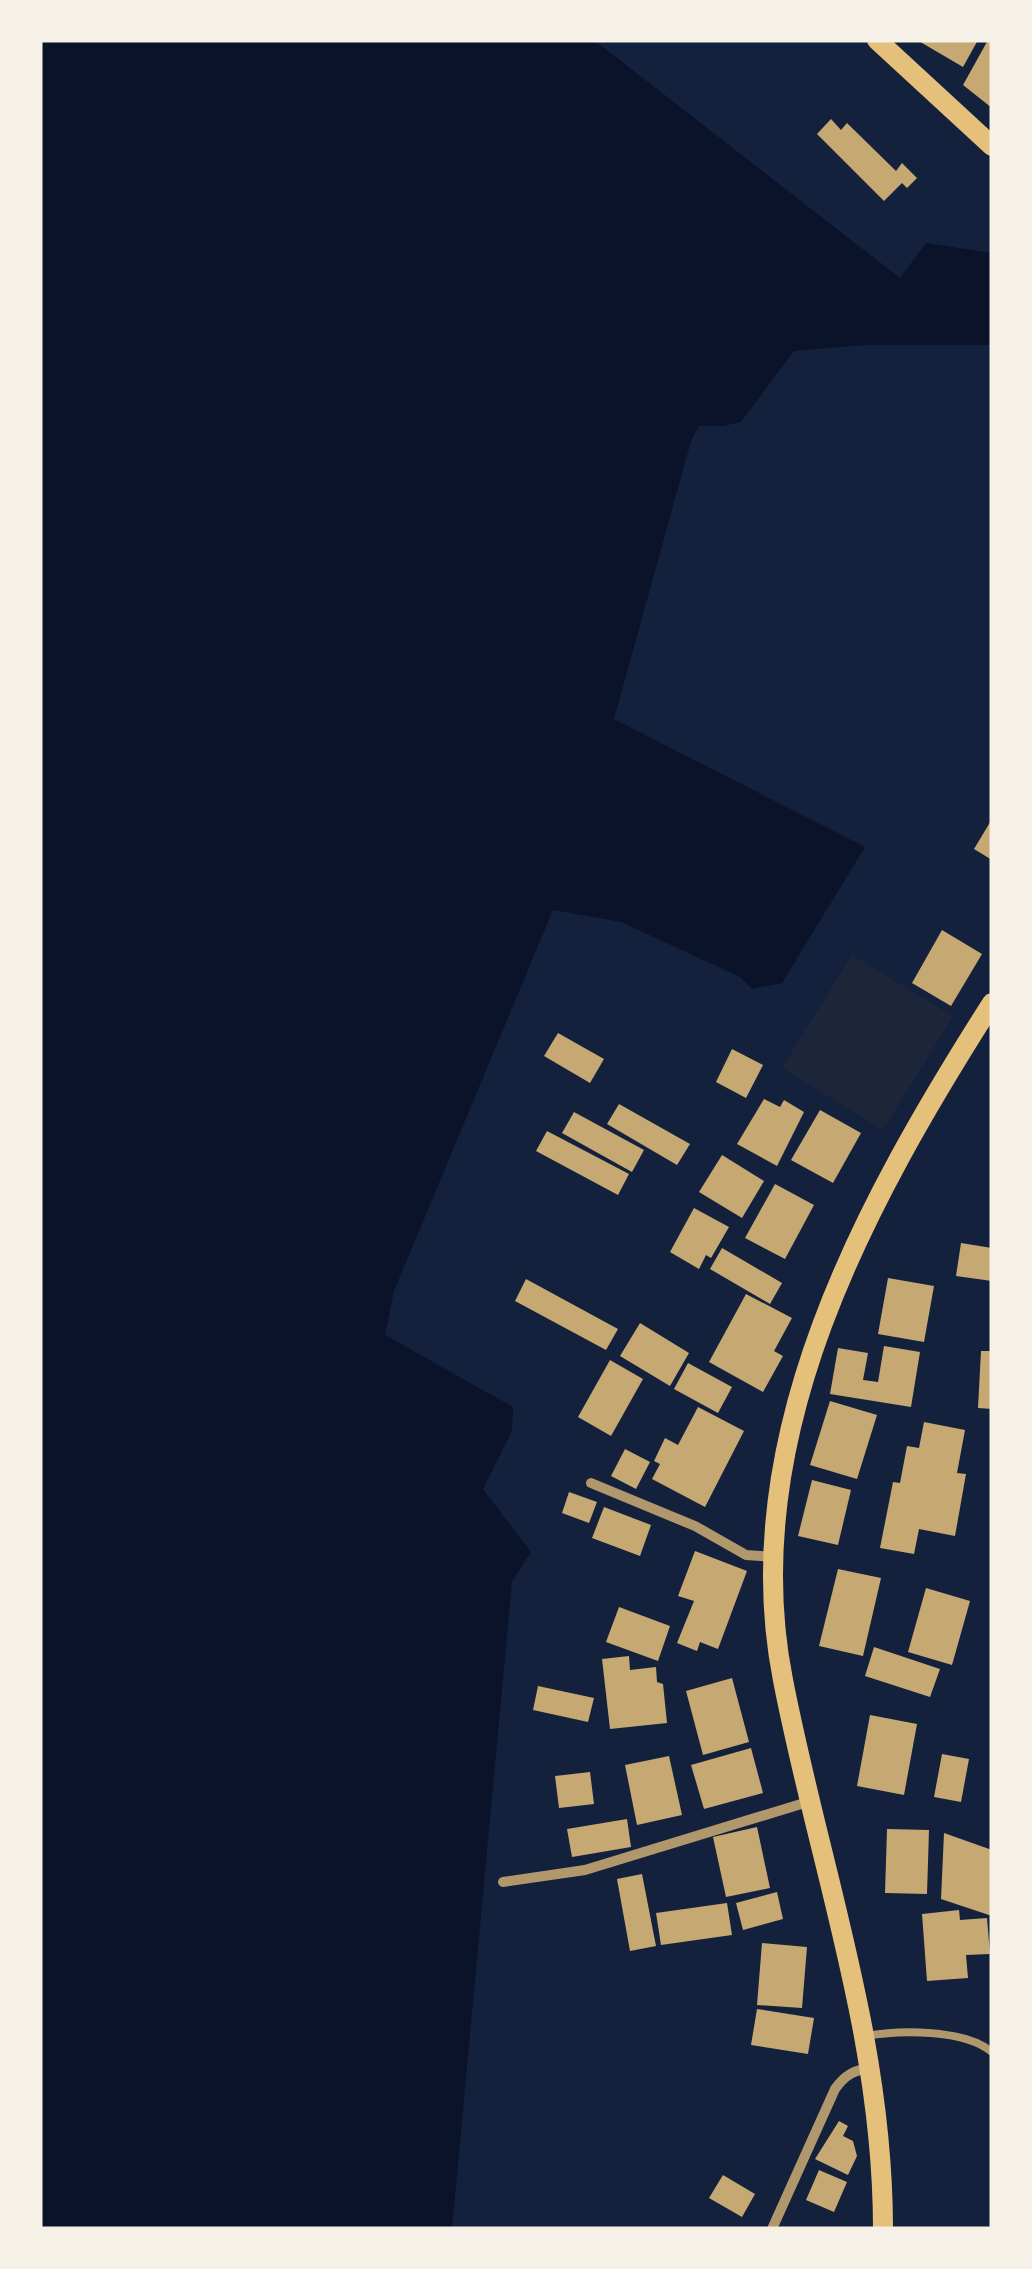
<svg xmlns="http://www.w3.org/2000/svg" width="1032" height="2269" font-family="Spectral,serif">
<style>
.green{fill:#1d2539}
.water{fill:#0b132b}
.building{fill:#c6a872}
.lines{fill:none;stroke-linecap:round;stroke-linejoin:round}
.service{stroke:#b1986c;stroke-width:8}
.minor{stroke:#b1986c;stroke-width:10}
.secondary{stroke:#e5c07b;stroke-width:20}
</style>
<rect width="100%" height="100%" fill="#14213d"/>
<!-- green -->
<path class="green" d="M 852,955 L 953,1016 L 883,1130 L 782,1068 Z"/>
<!-- water -->
<path class="water" d="M 40,40 L 594,40 L 900,278 L 926,243 L 992,253 L 992,345 L 865,345 L 794,351 L 741,422 L 723,426 L 699,426 L 691,441 L 614,719 L 865,847 L 782,983 L 752,989 L 740,977 L 621,922 L 553,910 L 394,1291 L 385,1335 L 513,1407 L 512,1431 L 483,1489 L 531,1552 L 512,1582 L 452,2229 L 40,2229 Z"/>
<!-- building -->
<path class="building" d="M 917,40 L 978,40 L 963,67 Z
M 988,40 L 992,40 L 992,108 L 963,85 Z
M 831,119 L 841,130 L 847,123 L 896,171 L 902,163 L 917,178 L 907,188 L 902,183 L 884,201 L 817,134 Z
M 992,819 L 992,860 L 974,849 Z
M 942,930 L 982,954 L 951,1006 L 912,983 Z
M 558,1033 L 604,1059 L 590,1083 L 544,1056 Z
M 732,1049 L 763,1065 L 746,1098 L 716,1082 Z
M 764,1099 L 780,1107 L 784,1100 L 804,1112 L 777,1166 L 737,1144 Z
M 619,1104 L 690,1144 L 677,1165 L 607,1124 Z
M 820,1110 L 861,1133 L 833,1183 L 791,1160 Z
M 574,1112 L 644,1150 L 632,1172 L 562,1133 Z
M 547,1131 L 629,1174 L 618,1195 L 536,1151 Z
M 722,1155 L 764,1181 L 742,1218 L 699,1192 Z
M 775,1184 L 814,1205 L 785,1259 L 745,1238 Z
M 694,1208 L 729,1227 L 711,1258 L 706,1255 L 699,1269 L 670,1252 Z
M 961,1243 L 992,1248 L 992,1281 L 956,1276 Z
M 722,1248 L 782,1283 L 770,1304 L 710,1269 Z
M 888,1278 L 934,1286 L 924,1342 L 878,1334 Z
M 526,1279 L 618,1329 L 606,1350 L 515,1301 Z
M 746,1294 L 792,1318 L 774,1351 L 783,1356 L 763,1392 L 709,1362 Z
M 640,1323 L 689,1353 L 670,1386 L 620,1356 Z
M 884,1346 L 920,1352 L 911,1407 L 830,1394 L 838,1348 L 868,1353 L 863,1380 L 878,1382 Z
M 981,1351 L 992,1351 L 992,1409 L 978,1408 Z
M 610,1360 L 643,1379 L 611,1436 L 578,1417 Z
M 688,1363 L 732,1387 L 718,1413 L 674,1389 Z
M 830,1401 L 877,1415 L 857,1479 L 810,1465 Z
M 698,1407 L 744,1431 L 705,1507 L 652,1479 L 660,1464 L 654,1461 L 665,1438 L 678,1445 Z
M 924,1422 L 965,1430 L 957,1473 L 966,1474 L 955,1536 L 919,1529 L 914,1554 L 880,1548 L 893,1482 L 900,1483 L 907,1446 L 919,1448 Z
M 625,1449 L 650,1462 L 636,1489 L 611,1476 Z
M 812,1480 L 851,1490 L 838,1545 L 798,1536 Z
M 569,1492 L 597,1502 L 589,1523 L 562,1513 Z
M 604,1507 L 651,1525 L 640,1556 L 592,1538 Z
M 695,1551 L 747,1571 L 718,1649 L 700,1642 L 697,1651 L 677,1643 L 694,1601 L 678,1596 Z
M 838,1569 L 881,1578 L 863,1656 L 819,1646 Z
M 926,1588 L 970,1601 L 952,1665 L 908,1652 Z
M 619,1607 L 670,1626 L 658,1661 L 606,1642 Z
M 874,1647 L 940,1669 L 930,1697 L 865,1676 Z
M 629,1656 L 630,1670 L 656,1667 L 657,1682 L 663,1684 L 667,1723 L 610,1729 L 602,1659 Z
M 732,1678 L 749,1742 L 703,1755 L 686,1691 Z
M 538,1686 L 594,1698 L 588,1722 L 533,1710 Z
M 870,1715 L 917,1724 L 904,1795 L 857,1786 Z
M 751,1748 L 763,1793 L 704,1809 L 691,1765 Z
M 942,1754 L 969,1759 L 961,1802 L 934,1797 Z
M 669,1756 L 682,1815 L 637,1825 L 625,1765 Z
M 590,1772 L 594,1804 L 559,1808 L 555,1776 Z
M 627,1819 L 631,1847 L 572,1857 L 567,1829 Z
M 757,1827 L 770,1888 L 726,1897 L 713,1837 Z
M 887,1829 L 929,1830 L 927,1894 L 885,1893 Z
M 944,1833 L 992,1850 L 992,1916 L 941,1899 Z
M 642,1874 L 656,1946 L 630,1951 L 617,1879 Z
M 777,1892 L 783,1919 L 743,1930 L 736,1903 Z
M 727,1903 L 732,1935 L 661,1945 L 656,1913 Z
M 959,1910 L 960,1920 L 987,1918 L 990,1954 L 966,1955 L 968,1978 L 927,1981 L 922,1914 Z
M 762,1943 L 807,1947 L 802,2008 L 757,2005 Z
M 757,2009 L 814,2018 L 808,2054 L 751,2045 Z
M 839,2121 L 848,2126 L 843,2136 L 853,2141 L 857,2156 L 848,2175 L 815,2159 Z
M 819,2170 L 847,2182 L 834,2212 L 806,2200 Z
M 723,2175 L 755,2194 L 742,2217 L 709,2198 Z"/>
<g class="lines">
<!-- service -->
<path class="service" d="M 866,2036 C 900,2030 964,2029 992,2052"/>
<!-- minor -->
<path class="minor" d="M 591,1483 L 695,1526 L 746,1555 L 774,1557
M 503,1882 L 585,1870 L 811,1801
M 772,2229 L 835,2089 C 845,2075 854,2070 871,2068"/>
<!-- secondary -->
<path class="secondary" d="M 877,40 L 992,146
M 883,2229 C 883,2036 819,1866 783,1680 C 735,1437 866,1201 992,1003"/>
</g>
<!-- border -->
<rect width="1032" height="2269" fill="none" stroke="#f6f1e7" stroke-width="85"/>
</svg>
